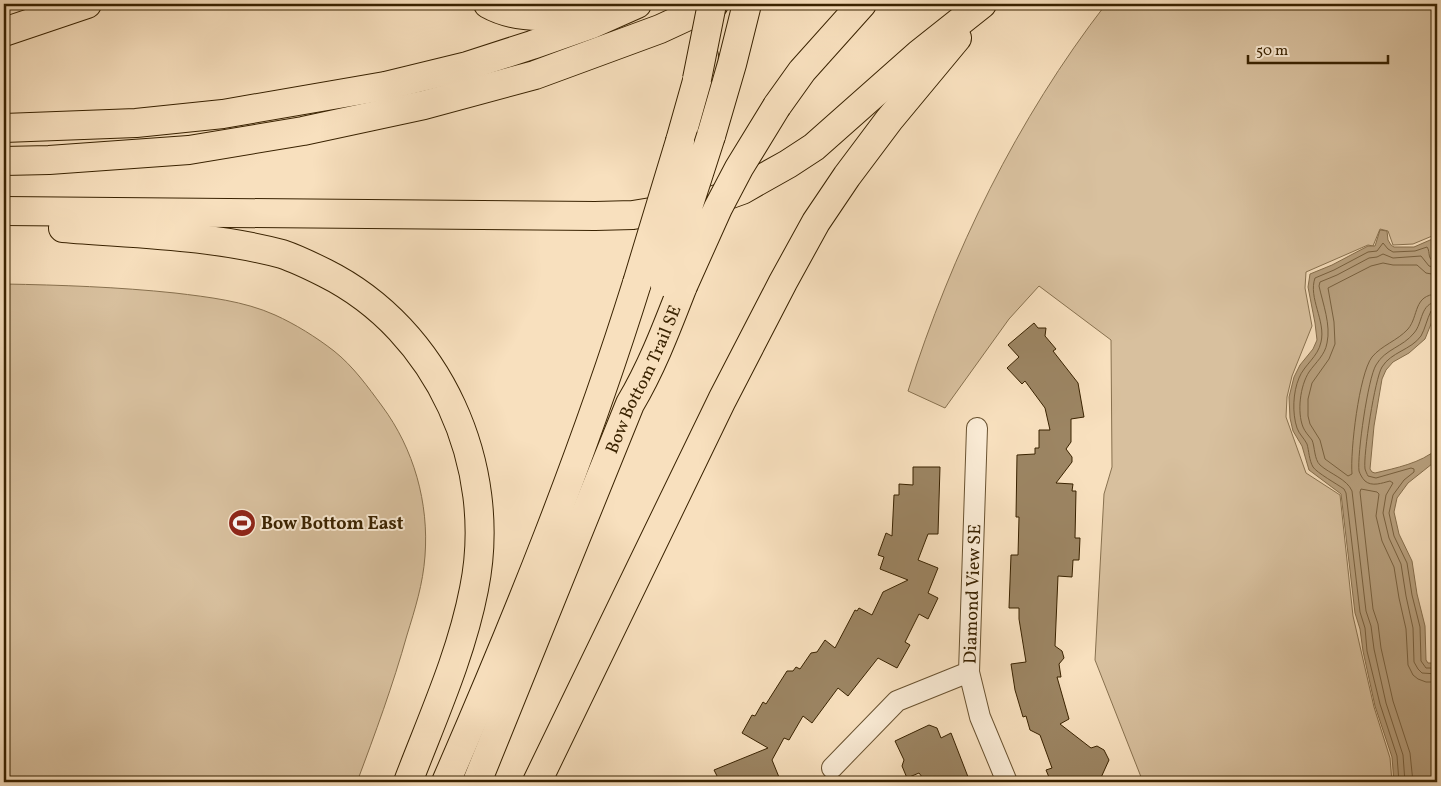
<svg xmlns="http://www.w3.org/2000/svg" width="1441" height="786" font-family="Vollkorn,serif">
<style>
.green{fill:#d8c09e;stroke:#88714f}
.water{fill:#b79f7d;stroke:#856d4b}
.lines{fill:none;stroke-linecap:round;stroke-linejoin:round}
.shore{stroke:#78603e;stroke-width:1}
.building{fill:#9c8563;stroke:#392200}
.minor-casing{stroke:#695230;stroke-width:22}
.motorway-casing{stroke:#392200;stroke-width:30}
.minor{stroke:#faebd5;stroke-width:20}
.motorway{stroke:#f8e0be;stroke-width:28}
.motorway-bridge-casing{stroke:#392200;stroke-width:30;stroke-linecap:butt}
.motorway-bridge{stroke:#f8e0be;stroke-width:28}
.labels{text-anchor:middle;stroke-width:4;stroke-linejoin:round;paint-order:stroke}
.street-label{font-size:18px;fill:#392200;stroke:#faebd5}
.poi-label{font-size:18px;font-weight:bold;fill:#392200;stroke:#faebd5;text-anchor:start}
</style>
<rect width="100%" height="100%" fill="#f8e0be"/>
<filter id="stains"><feTurbulence type="fractalNoise" baseFrequency=".004" numOctaves="4"/><feColorMatrix values="0 0 0 0 .2 0 0 0 0 .09 0 0 0 0 .02 0 0 0 .5 -.17"/></filter>
<radialGradient id="worn" r=".72"><stop offset=".6" stop-color="#630" stop-opacity="0"/><stop offset="1" stop-color="#630" stop-opacity=".3"/></radialGradient>
<!-- green -->
<path class="green" d="M 1106,4 L 1437,4 L 1437,234 L 1413,244 L 1393,245 L 1388,231 L 1380,229 L 1373,246 L 1368,245 L 1306,272 L 1305,288 L 1312,326 L 1292,376 L 1287,397 L 1286,417 L 1306,473 L 1340,495 L 1353,616 L 1374,707 L 1390,758 L 1392,782 L 1143,782 L 1095,660 L 1104,494 L 1112,467 L 1111,340 L 1039,286 L 1009,319 L 945,408 L 908,391 C 952,252 1017,119 1106,4 Z
M 4,284 C 61,285 118,287 175,293 C 208,297 244,301 275,315 C 295,324 316,337 334,351 C 353,366 368,387 382,406 C 414,449 429,503 425,556 C 423,584 415,609 407,635 C 393,685 375,734 357,782 L 4,782 Z"/>
<!-- water -->
<path class="water" d="M 1380,230 L 1387,231 L 1388,240 L 1391,245 L 1394,247 L 1414,247 L 1437,237 L 1437,251 L 1432,253 L 1437,259 L 1437,309 L 1425,339 L 1409,353 L 1393,362 L 1386,370 L 1382,379 L 1374,426 L 1370,469 L 1372,472 L 1375,473 C 1396,468 1421,463 1437,449 L 1437,460 L 1408,483 L 1397,498 L 1394,512 L 1399,534 L 1412,561 L 1417,594 L 1425,626 L 1426,660 L 1428,663 L 1437,663 L 1437,782 L 1394,782 L 1392,757 L 1375,706 L 1363,651 L 1360,629 L 1355,613 L 1341,494 L 1309,470 L 1302,446 L 1293,431 L 1290,418 L 1289,397 L 1294,377 L 1300,365 L 1313,349 L 1317,340 L 1315,323 L 1308,287 L 1310,274 L 1332,265 L 1368,246 L 1375,246 Z"/>
<g class="lines">
<!-- shore -->
<path class="shore" d="M 1437,275 L 1426,273 L 1417,265 L 1393,265 L 1383,263 L 1371,266 L 1328,288 L 1334,322 L 1335,344 L 1329,359 L 1312,383 L 1308,399 L 1308,416 L 1310,424 L 1320,440 L 1325,459 L 1348,476 L 1352,474 C 1350,452 1359,374 1372,357 C 1382,345 1397,341 1408,329 C 1419,316 1413,295 1437,294
M 1437,302 C 1420,303 1423,323 1414,333 C 1403,347 1385,349 1376,365 C 1368,378 1357,455 1359,471 C 1360,474 1362,478 1365,481 C 1372,487 1382,483 1390,481 L 1393,483 L 1386,495 L 1383,513 L 1389,538 L 1401,564 L 1406,596 L 1413,628 L 1414,662 L 1418,669 L 1422,673 L 1437,674
M 1437,308 L 1431,311 C 1427,319 1425,329 1421,336 C 1411,350 1391,352 1382,367 C 1375,378 1363,455 1365,469 C 1366,472 1367,474 1368,476 L 1376,478 L 1411,468 L 1414,469 L 1414,472 L 1404,480 L 1393,495 L 1389,513 L 1394,536 L 1407,563 L 1412,595 L 1420,627 L 1421,661 L 1426,668 L 1437,668
M 1399,782 L 1397,756 L 1380,704 L 1367,651 L 1365,628 L 1360,612 L 1346,493 L 1344,489 C 1337,484 1317,473 1313,467 C 1309,460 1309,451 1307,444 C 1304,438 1299,434 1297,428 C 1292,413 1293,392 1299,378 C 1304,365 1318,357 1321,342 C 1326,321 1308,298 1315,278 L 1334,270 L 1368,252 L 1377,251 L 1383,243 L 1388,249 L 1393,252 L 1415,251 L 1427,247 C 1431,252 1426,261 1437,262
M 1405,782 L 1403,755 L 1386,703 L 1374,649 L 1371,626 L 1366,611 L 1352,491 C 1347,479 1330,474 1320,465 C 1314,459 1315,447 1312,440 C 1309,436 1305,432 1303,427 C 1297,412 1300,386 1309,372 C 1316,362 1325,355 1327,343 C 1331,325 1323,304 1319,286 L 1320,282 L 1337,275 L 1369,258 L 1377,257 L 1383,254 L 1393,258 L 1421,256 L 1429,266 L 1437,268
M 1413,782 L 1410,753 L 1393,701 L 1381,648 L 1378,624 L 1373,609 L 1360,492 L 1361,489 L 1377,492 L 1379,494 L 1376,516 L 1382,541 L 1394,567 L 1399,598 L 1406,629 L 1408,665 L 1413,675 L 1418,679 L 1426,682 L 1437,682"/>
</g>
<!-- building -->
<path class="building" d="M 1034,323 L 1038,328 L 1046,328 L 1045,336 L 1056,349 L 1053,351 L 1078,383 L 1084,417 L 1071,419 L 1071,442 L 1066,449 L 1072,457 L 1072,462 L 1056,483 L 1073,484 L 1072,491 L 1076,491 L 1075,538 L 1080,538 L 1079,560 L 1073,560 L 1072,577 L 1058,576 L 1055,646 L 1062,651 L 1064,658 L 1059,664 L 1061,677 L 1057,677 L 1069,719 L 1060,724 L 1091,748 L 1097,746 L 1104,750 L 1109,760 L 1099,782 L 1051,782 L 1046,770 L 1052,768 L 1040,735 L 1030,730 L 1026,716 L 1023,717 L 1015,690 L 1011,664 L 1026,662 L 1019,619 L 1019,608 L 1009,608 L 1011,555 L 1018,555 L 1019,517 L 1016,517 L 1017,455 L 1035,454 L 1035,448 L 1039,448 L 1039,430 L 1050,430 L 1045,408 L 1025,381 L 1022,384 L 1007,368 L 1019,357 L 1008,345 Z
M 913,467 L 940,467 L 938,534 L 928,534 L 918,560 L 938,568 L 928,593 L 938,598 L 928,619 L 919,614 L 905,642 L 910,645 L 897,668 L 878,658 L 848,696 L 838,688 L 812,723 L 803,716 L 789,740 L 784,738 L 772,760 L 781,782 L 720,782 L 714,770 L 768,748 L 742,733 L 752,715 L 755,716 L 763,702 L 766,704 L 787,671 L 793,671 L 796,667 L 800,669 L 811,653 L 817,652 L 825,640 L 835,648 L 855,610 L 857,611 L 859,608 L 872,615 L 883,592 L 908,580 L 880,569 L 884,557 L 878,555 L 886,533 L 892,536 L 894,495 L 899,495 L 899,484 L 913,485 Z
M 929,725 L 937,728 L 941,738 L 951,733 L 970,782 L 926,782 L 919,773 L 907,778 L 902,766 L 904,760 L 895,741 Z"/>
<g class="lines">
<!-- minor casing -->
<g class="minor-casing">
<path id="minor" d="M 977,428 L 969,672 L 980,717 L 1007,782
M 832,768 L 897,701 L 969,672"/>
</g>
<!-- motorway casing -->
<g class="motorway-casing">
<g id="motorway">
<path d="M 488,4 C 520,22 560,16 595,11"/>
<path d="M 4,32 L 87,4"/>
<path d="M 777,106 L 802,71 L 862,4"/>
<path d="M 4,128 L 136,123 L 223,114 L 385,86 L 467,66 L 532,45 L 592,24 L 637,4"/>
<path d="M 711,136 L 732,64 L 747,4"/>
<path d="M 680,141 L 704,56"/>
<path d="M 4,161 L 49,160 L 189,150 L 303,131 L 424,105 L 535,75 L 660,29 L 714,4"/>
<path d="M 4,211 L 595,216 L 633,215 L 706,203 L 742,190 L 763,178 L 788,164 L 814,147 L 919,54 L 982,4"/>
<path d="M 63,228 C 135,234 211,235 282,254 C 297,259 311,266 325,273 C 439,330 499,466 474,589 C 461,656 432,719 408,782"/>
<path d="M 446,782 C 517,619 584,453 637,283"/>
<path id="s1" d="M 477,782 L 630,404 C 652,367 667,327 683,286"/>
<path d="M 537,782 L 722,400 L 783,282 L 816,222 L 847,176 L 889,120 L 957,38"/>
</g>
</g>
<!-- minor -->
<use href="#minor" class="minor"/>
<!-- motorway -->
<use href="#motorway" class="motorway"/>
<!-- motorway-bridge casing -->
<g class="motorway-bridge-casing">
<path id="motorway-bridge" d="M 697,79 L 712,4
M 664,282 L 711,136
M 637,283 L 680,141
M 683,286 L 718,208 L 739,168 L 777,106"/>
</g>
<!-- motorway-bridge -->
<use href="#motorway-bridge" class="motorway-bridge"/>
</g>
<!-- icons -->
<defs>
<g id="stadium-disc" transform="scale(1.4375)"><circle r="9.5" fill="#8f2418" stroke="#faebd5"/><path d="M0-5a6.5 5 0 1 0 0 10a6.5 5 0 1 0 0-10ZM-3.5-1.8h7v3.6h-7Z" fill="#fff"/></g>
</defs>
<g fill-rule="evenodd">
<use href="#stadium-disc" x="242" y="523"/>
</g>
<g class="labels">
<!-- street labels -->
<g class="street-label">
<text dy="6" stroke="none"><textPath href="#s1" startOffset="436">Bow Bottom Trail SE</textPath></text>
<text transform="translate(972 594) rotate(-88)" y="6">Diamond View SE</text>
</g>
<!-- poi labels -->
<g class="poi-label">
<text x="261" y="529">Bow Bottom East</text>
</g>
</g>
<!-- margin -->
<rect width="1441" height="786" fill="none" stroke="#f8e0be" stroke-width="20"/>
<rect x="5" y="5" width="1431" height="776" fill="none" stroke="#392200" stroke-width="2.5"/>
<rect x="10" y="10" width="1421" height="766" fill="none" stroke="#392200"/>
<!-- scale -->
<path d="M1248 55v8h140v-8" fill="none" stroke="#392200" stroke-width="2.5"/>
<text x="1256" y="55" font-size="15" fill="#392200" stroke="#faebd5" stroke-width="4" paint-order="stroke">50 m</text>
<rect width="100%" height="100%" filter="url(#stains)"/>
<rect width="100%" height="100%" fill="url(#worn)"/>
</svg>
